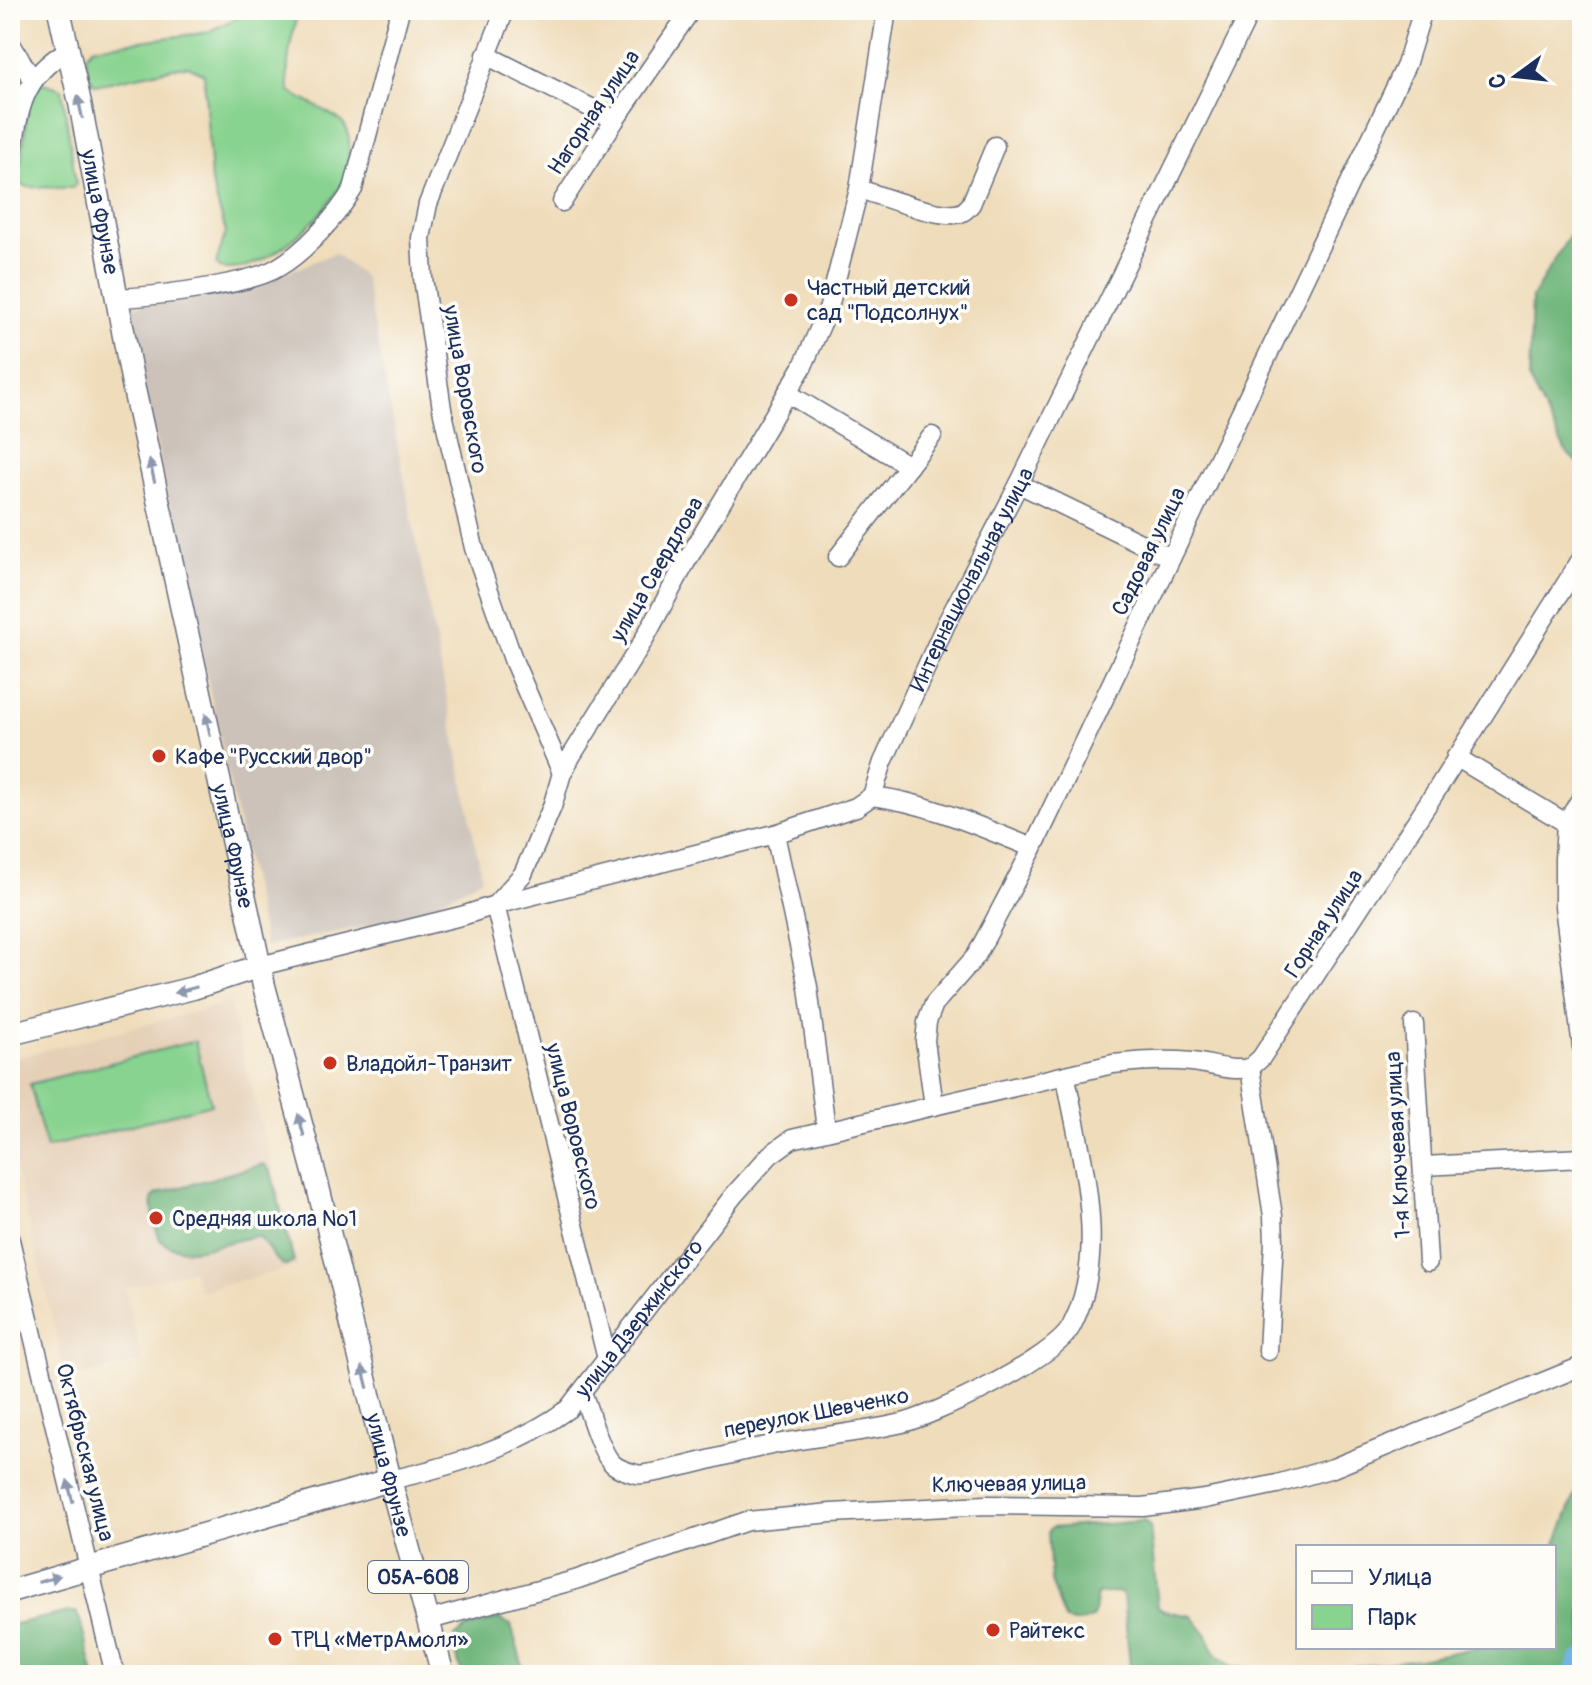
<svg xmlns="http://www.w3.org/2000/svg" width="1592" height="1685" font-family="Pangolin,sans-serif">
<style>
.built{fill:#e5d0b7}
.industrial{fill:#ccc2b9}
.green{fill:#88d38f;stroke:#528176;stroke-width:2}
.forest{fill:#6eb57a;stroke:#44726c;stroke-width:2}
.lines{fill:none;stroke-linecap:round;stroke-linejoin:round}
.river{stroke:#73b5e8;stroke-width:26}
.minor-casing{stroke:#656c7e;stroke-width:21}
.major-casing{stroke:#656c7e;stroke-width:25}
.minor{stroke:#fff;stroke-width:18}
.major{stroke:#fff;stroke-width:22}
.oneway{fill:#8d97ae}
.poi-dot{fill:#c8321e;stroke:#fdfcf7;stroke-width:3}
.labels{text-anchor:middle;stroke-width:7;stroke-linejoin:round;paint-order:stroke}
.shield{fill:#fdfcf7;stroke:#5f6c8c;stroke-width:2}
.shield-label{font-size:20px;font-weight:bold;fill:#1b2f5e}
.street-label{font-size:22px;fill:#1b2f5e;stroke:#fdfcf7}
.poi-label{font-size:22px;fill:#1b2f5e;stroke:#fdfcf7;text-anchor:start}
</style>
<rect width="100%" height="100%" fill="#fdfcf7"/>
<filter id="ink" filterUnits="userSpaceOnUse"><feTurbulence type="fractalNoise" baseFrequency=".0125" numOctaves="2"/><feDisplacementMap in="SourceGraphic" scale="16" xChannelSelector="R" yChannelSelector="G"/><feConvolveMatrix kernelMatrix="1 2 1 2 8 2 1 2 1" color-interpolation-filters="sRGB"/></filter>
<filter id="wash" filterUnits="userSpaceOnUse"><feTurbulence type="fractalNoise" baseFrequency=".006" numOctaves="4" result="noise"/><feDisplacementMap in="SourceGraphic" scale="32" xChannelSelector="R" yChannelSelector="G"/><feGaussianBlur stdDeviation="1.8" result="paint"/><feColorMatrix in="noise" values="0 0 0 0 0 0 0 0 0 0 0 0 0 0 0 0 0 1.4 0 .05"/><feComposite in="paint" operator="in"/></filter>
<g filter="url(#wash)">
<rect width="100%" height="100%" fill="#efdcba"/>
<!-- built -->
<path class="built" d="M 229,1003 L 298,1266 L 199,1291 L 192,1270 L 125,1288 L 142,1362 L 67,1380 L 10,1147 L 10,1059 Z"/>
<!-- industrial -->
<path class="industrial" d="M 335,253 L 365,278 L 482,878 L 408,918 L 265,946 L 127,307 L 264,282 Z"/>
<!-- green -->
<path class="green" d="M 252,10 L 298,10 C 293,33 283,69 290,92 C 301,99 336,115 343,123 C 348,129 350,140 349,147 C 349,159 348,173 342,184 C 324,218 261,277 220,268 L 216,263 L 226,232 L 211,182 L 204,74 L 188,66 L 178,67 L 96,85 C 87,77 87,66 86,55 L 93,47 L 211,32 C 223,22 238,19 252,10 Z
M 43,83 L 62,89 L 76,184 L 72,188 L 29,187 L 23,186 L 19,181 L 30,89 Z
M 195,1041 L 211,1104 L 46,1148 L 30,1084 Z"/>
<!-- forest -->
<path class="forest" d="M 1582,146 L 1582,467 L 1566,452 L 1529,380 L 1532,297 L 1577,223 Z
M 264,1164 L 271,1172 L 294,1262 L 286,1266 C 271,1259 269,1246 258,1236 C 228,1239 187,1263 160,1240 L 154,1222 L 152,1199 L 157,1194 Z
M 1582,1483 L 1582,1675 L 1119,1675 L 1126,1672 L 1130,1665 L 1123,1596 L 1119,1592 L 1097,1594 L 1093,1617 C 1085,1623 1074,1623 1065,1620 L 1051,1581 L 1048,1532 L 1051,1528 L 1144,1521 L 1150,1527 L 1158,1607 L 1164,1611 L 1192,1616 L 1207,1635 L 1216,1655 L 1232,1666 L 1268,1670 L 1327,1670 L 1419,1659 L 1479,1647 L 1554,1647 L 1554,1549 L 1578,1488 Z
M 69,1612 L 76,1612 L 80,1620 L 94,1675 L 10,1675 L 10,1625 Z
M 498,1619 L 511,1625 L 525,1675 L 462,1675 L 455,1649 L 455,1637 L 466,1628 Z"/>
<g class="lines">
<!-- river -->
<path class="river" d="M 1576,1675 L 1582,1663"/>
</g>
</g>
<g filter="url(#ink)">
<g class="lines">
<!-- minor casing -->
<g class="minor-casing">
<g id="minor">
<path d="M 505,10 L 428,204 L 421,238 L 423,278 L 442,409 L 474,548 L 514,662 L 562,773"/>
<path d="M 10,42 L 32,79"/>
<path d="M 486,55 L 615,120"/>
<path d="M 10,173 C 18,121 16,80 67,51"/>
<path d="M 859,189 C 882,196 932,216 955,214 C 962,214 966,210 971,204 L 995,146"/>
<path d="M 562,202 L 615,120 L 691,10"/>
<path d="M 115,298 C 151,297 248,285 277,268 C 305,252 337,216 353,189 L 400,10"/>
<path d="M 787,393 L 909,466"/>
<path d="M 1019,484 L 1171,558"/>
<path d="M 838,557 L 932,436"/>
<path d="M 1456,757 L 1566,823"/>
<path d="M 872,796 C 929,803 980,827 1033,848"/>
<path d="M 1582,797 L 1566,823 L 1564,859 L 1564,906 L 1582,1047"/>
<path d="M 775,834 L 808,987 L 826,1129"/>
<path d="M 260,966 L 465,915 L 495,905 L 523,874 L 552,807 L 562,773 L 572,755 L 642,643 L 686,562 L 802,368 L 829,307 L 859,189 L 887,10"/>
<path d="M 1414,1024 L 1428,1262"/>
<path d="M 1250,1068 L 1261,1058 L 1436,791 L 1582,558"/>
<path d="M 1250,1068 L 1273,1216 L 1274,1242 L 1268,1351"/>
<path d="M 934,1106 L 925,1041 L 927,1022 L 934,1004 L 976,956 L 1033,848 L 1406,65 L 1423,10"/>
<path d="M 1423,1166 L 1582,1158"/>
<path d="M 10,1240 L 115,1675"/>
<path id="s1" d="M 607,1359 L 495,905 L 775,834 L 856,807 L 872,796 L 883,762 L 946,624 L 1019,484 L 1251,10"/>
<path d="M 582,1392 C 589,1410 600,1453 613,1464 C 618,1469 629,1472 636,1474 C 648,1477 730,1454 748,1450 C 797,1438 848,1435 898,1424 C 933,1417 1055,1358 1071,1327 C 1111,1251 1080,1156 1066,1077"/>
<path id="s2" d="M 390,1480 C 453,1466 515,1447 568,1409 L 734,1195 L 770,1155 L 792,1139 L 1113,1064 C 1140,1061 1165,1059 1192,1062 C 1212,1064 1230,1072 1250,1068"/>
<path d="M 429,1620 L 575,1580 L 747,1521 L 831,1513 L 986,1505 L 1143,1507 L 1205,1499 L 1277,1484 L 1333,1468 L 1582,1366"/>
</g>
</g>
<!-- major casing -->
<g class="major-casing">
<g id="major">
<path id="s3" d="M 59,10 L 80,103 L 134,389 L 264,986 L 318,1187 L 390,1480 L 443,1675"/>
<path d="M 10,1034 L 193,988 L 260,966"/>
<path d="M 10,1591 L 390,1480"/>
</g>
</g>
<!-- minor -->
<use href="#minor" class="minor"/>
<!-- major -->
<use href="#major" class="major"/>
</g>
<!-- one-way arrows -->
<defs><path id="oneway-solid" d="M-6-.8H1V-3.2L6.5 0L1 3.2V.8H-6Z" transform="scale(2)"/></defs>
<g class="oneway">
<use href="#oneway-solid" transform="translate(80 107) rotate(-102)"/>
<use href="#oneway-solid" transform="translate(152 471) rotate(-103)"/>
<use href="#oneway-solid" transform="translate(208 725) rotate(-102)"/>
<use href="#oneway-solid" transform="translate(186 990) rotate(164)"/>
<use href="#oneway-solid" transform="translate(301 1125) rotate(-105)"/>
<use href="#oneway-solid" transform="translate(365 1377) rotate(-104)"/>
<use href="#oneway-solid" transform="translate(70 1491) rotate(-104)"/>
<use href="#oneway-solid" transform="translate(49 1579) rotate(-17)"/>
</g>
</g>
<!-- markers -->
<g class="poi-dot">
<circle cx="791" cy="300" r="8"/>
<circle cx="159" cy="756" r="8"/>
<circle cx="330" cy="1063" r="8"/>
<circle cx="156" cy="1218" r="8"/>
<circle cx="993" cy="1630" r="8"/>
<circle cx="275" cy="1639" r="8"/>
</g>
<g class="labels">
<!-- shield labels -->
<rect class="shield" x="368" y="1561" width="100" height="32" rx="6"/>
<g class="shield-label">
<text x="418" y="1584">05А-608</text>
</g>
<!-- street labels -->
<g class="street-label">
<text transform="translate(593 112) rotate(-56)" y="8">Нагорная улица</text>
<text dy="8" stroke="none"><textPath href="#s3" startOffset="206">улица Фрунзе</textPath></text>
<text transform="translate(466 389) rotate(80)" y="8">улица Воровского</text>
<text transform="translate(1148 551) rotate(-64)" y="8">Садовая улица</text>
<text transform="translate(656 569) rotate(-60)" y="8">улица Свердлова</text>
<text dy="8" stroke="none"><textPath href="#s1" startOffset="1100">Интернациональная улица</textPath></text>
<text dy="8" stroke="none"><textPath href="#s3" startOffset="854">улица Фрунзе</textPath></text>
<text transform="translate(1323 923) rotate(-57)" y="8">Горная улица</text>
<text transform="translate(574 1126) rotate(76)" y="8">улица Воровского</text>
<text transform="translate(1397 1145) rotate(-93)" y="8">1-я Ключевая улица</text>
<text dy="8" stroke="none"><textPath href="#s2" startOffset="308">улица Дзержинского</textPath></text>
<text transform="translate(816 1412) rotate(-11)" y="8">переулок Шевченко</text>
<text transform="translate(86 1452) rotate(76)" y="8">Октябрьская улица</text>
<text dy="8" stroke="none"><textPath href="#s3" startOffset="1502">улица Фрунзе</textPath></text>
<text transform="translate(1009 1483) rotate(-1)" y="8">Ключевая улица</text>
</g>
<!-- poi labels -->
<g class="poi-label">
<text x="807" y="295">Частный детский<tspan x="807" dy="25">сад "Подсолнух"</tspan></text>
<text x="175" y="764">Кафе "Русский двор"</text>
<text x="346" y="1071">Владойл-Транзит</text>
<text x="172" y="1226">Средняя школа №1</text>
<text x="1009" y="1638">Райтекс</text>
<text x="291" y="1647">ТРЦ «МетрАмолл»</text>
</g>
</g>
<!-- margin -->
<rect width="1592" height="1685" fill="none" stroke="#fdfcf7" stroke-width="40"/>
<!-- legend -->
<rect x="1296" y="1545" width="260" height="104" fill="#fdfcf7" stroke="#a3aaba" stroke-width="2"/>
<rect x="1312" y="1571" width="40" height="12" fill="#ffffff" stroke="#a3aaba" stroke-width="2"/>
<text x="1368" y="1585" font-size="24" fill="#1b2f5e">Улица</text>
<rect x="1312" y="1605" width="40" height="24" fill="#88d38f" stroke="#a3aaba" stroke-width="2"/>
<text x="1368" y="1625" font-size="24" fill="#1b2f5e">Парк</text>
<!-- north arrow -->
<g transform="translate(1516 76) rotate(255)" stroke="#fdfcf7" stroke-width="6" paint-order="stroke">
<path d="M0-6L14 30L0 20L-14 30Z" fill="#1b2f5e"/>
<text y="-12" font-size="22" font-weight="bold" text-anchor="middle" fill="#1b2f5e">С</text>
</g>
</svg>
